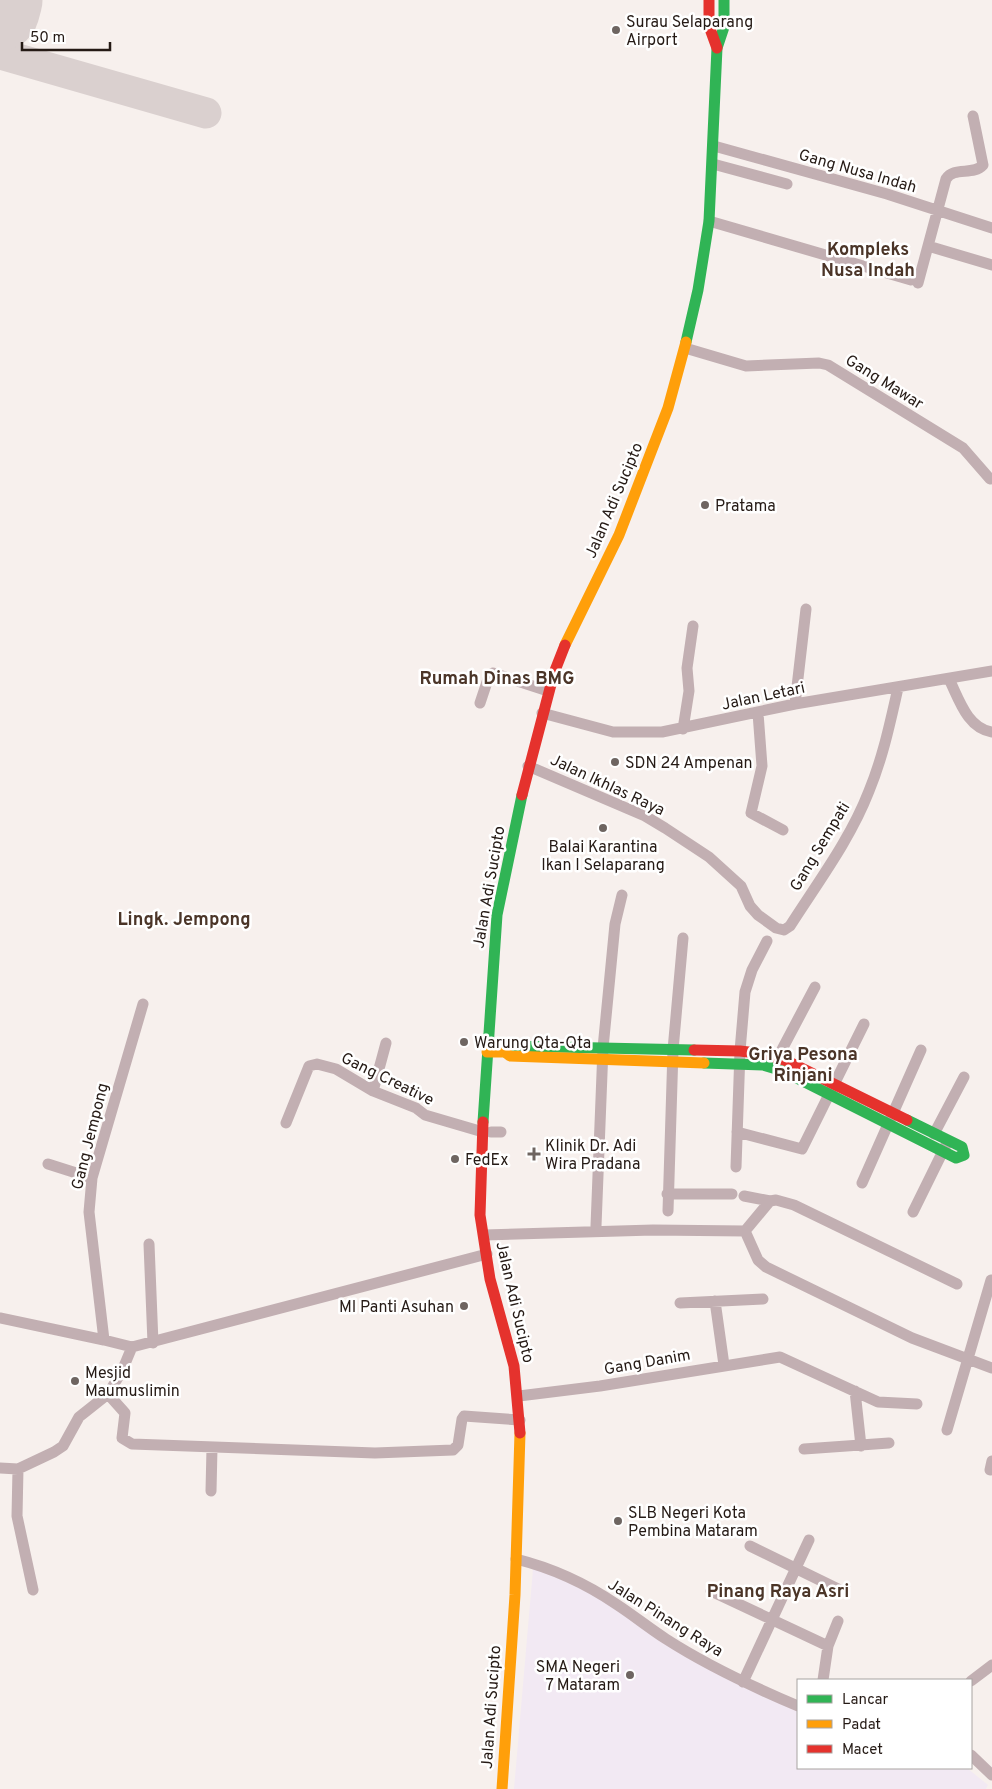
<svg xmlns="http://www.w3.org/2000/svg" width="992" height="1789" font-family="Overpass,sans-serif">
<style>
.education{fill:#f2e9f3}
.lines{fill:none;stroke-linecap:round;stroke-linejoin:round}
.taxiway{stroke:#dad0cf;stroke-width:31}
.runway{stroke:#dad0cf;stroke-width:79}
.street{stroke:#c2afb2;stroke-width:11}
.fast{stroke:#30b455;stroke-width:11}
.slow{stroke:#ff9f0a;stroke-width:11}
.jam{stroke:#e5322d;stroke-width:11}
.poi-dot{fill:#6e6561;stroke:#fff;stroke-width:2}
.labels{text-anchor:middle;stroke-width:5;stroke-linejoin:round;paint-order:stroke}
.poi-label{font-size:16px;fill:#251a15;stroke:#fff;text-anchor:start}
.street-label{font-size:16px;fill:#251a15;stroke:#fff}
.neighbourhood-label{font-size:18px;font-weight:bold;fill:#4b3528;stroke:#fff}
</style>
<rect width="100%" height="100%" fill="#f7f0ed"/>
<!-- education -->
<path class="education" d="M 533,1569 L 567,1576 L 673,1647 L 798,1703 L 798,1768 L 967,1768 L 988,1785 L 986,1789 L 514,1789 Z"/>
<g class="lines">
<!-- taxiway -->
<path class="taxiway" d="M 0,54 L 206,113"/>
<!-- runway -->
<path class="runway" d="M 0,11 L 3,0"/>
<!-- street -->
<path class="street" d="M 714,146 L 887,194 L 992,228
M 713,164 L 787,184
M 709,221 L 911,280
M 928,246 L 992,265
M 918,283 L 946,179 C 954,166 973,176 983,165 L 973,116
M 685,348 L 746,366 L 819,363 L 828,365 L 963,448 L 990,479
M 949,679 C 959,699 967,728 992,732
M 480,703 L 489,676 L 493,673 L 548,691
M 795,704 L 806,609
M 542,713 L 613,732 L 662,732 L 795,704 L 992,671
M 758,713 L 762,766 L 751,813 L 783,830
M 683,729 L 689,691 L 687,668 L 693,626
M 528,766 L 645,816 L 665,828 L 709,857 L 741,886 L 750,906 L 758,915 L 776,928 L 784,930 L 790,926 C 818,882 850,840 869,791 C 883,757 890,723 898,688
M 778,1057 L 815,987
M 373,1091 L 386,1043
M 286,1123 L 309,1066 L 317,1064 L 336,1069 L 373,1091 L 416,1108 L 425,1115 L 483,1132
M 491,1132 L 501,1132
M 737,1132 L 802,1149 L 864,1024
M 934,1134 L 964,1077
M 48,1164 L 92,1178
M 736,1167 L 740,1051 L 745,992 L 752,970 L 767,941
M 862,1183 L 921,1050
M 667,1194 L 732,1194
M 744,1196 L 770,1201
M 668,1211 L 673,1050 L 683,938
M 913,1212 L 946,1145
M 596,1226 L 603,1048 L 615,924 L 622,895
M 745,1231 L 770,1201 L 776,1200 L 794,1205 L 957,1284
M 484,1235 L 653,1230 L 745,1231 L 758,1260 L 766,1267 L 912,1338 L 992,1368
M 149,1244 L 153,1343
M 715,1301 L 724,1365
M 680,1303 L 763,1299
M 0,1318 L 104,1340
M 132,1347 L 104,1340 L 89,1212 L 92,1178 L 143,1004
M 855,1391 L 861,1446
M 108,1394 L 125,1413 L 122,1438 L 132,1444 L 375,1453 L 453,1450 L 458,1445 L 462,1419 L 464,1416 L 520,1420
M 519,1396 L 600,1386 L 780,1357 L 878,1402 L 917,1404
M 947,1430 L 991,1280
M 804,1449 L 889,1443
M 0,1468 L 18,1469 L 54,1452 L 63,1446 L 79,1417 L 108,1394 L 122,1371 L 132,1347 L 487,1254
M 18,1469 L 17,1516 L 33,1590
M 990,1470 L 992,1461
M 211,1491 L 212,1448
M 750,1546 L 838,1589
M 516,1559 C 552,1568 585,1583 616,1604 C 633,1615 649,1628 666,1639 C 708,1666 753,1687 798,1706
M 711,1591 L 828,1646
M 823,1680 L 828,1646 L 838,1621
M 971,1681 L 992,1665
M 743,1682 L 809,1540
M 971,1755 L 992,1775"/>
<!-- fast -->
<path class="fast" d="M 686,342 L 698,290 L 709,221 L 717,48 L 724,27 L 724,0
M 505,1052 L 510,1046 L 694,1050
M 704,1063 L 763,1065 L 783,1071 L 956,1158 L 964,1155 L 962,1147 L 907,1120
M 483,1122 L 497,915 L 522,795"/>
<!-- slow -->
<path class="slow" d="M 565,645 L 619,535 L 668,408 L 686,342
M 487,1052 L 505,1052 L 510,1056 L 704,1063
M 502,1789 L 515,1595 L 520,1433"/>
<!-- jam -->
<path class="jam" d="M 709,0 L 709,26 L 717,48
M 522,795 L 554,673 L 565,645
M 694,1050 L 740,1051 L 765,1054 L 787,1061 L 907,1120
M 483,1122 L 480,1215 L 490,1279 L 514,1366 L 520,1433"/>
</g>
<!-- markers -->
<g class="poi-dot">
<circle cx="616" cy="30" r="5"/>
<circle cx="705" cy="505" r="5"/>
<circle cx="615" cy="762" r="5"/>
<circle cx="603" cy="828" r="5"/>
<circle cx="464" cy="1042" r="5"/>
<path d="M531.5 1146.5h5v5h5v5h-5v5h-5v-5h-5v-5h5z"/>
<circle cx="455" cy="1159" r="5"/>
<circle cx="464" cy="1306" r="5"/>
<circle cx="75" cy="1381" r="5"/>
<circle cx="618" cy="1521" r="5"/>
<circle cx="630" cy="1675" r="5"/>
</g>
<g class="labels">
<!-- poi labels -->
<g class="poi-label">
<text x="626" y="27">Surau Selaparang<tspan x="626" dy="18">Airport</tspan></text>
<text x="715" y="511">Pratama</text>
<text x="625" y="768">SDN 24 Ampenan</text>
<text x="603" y="852" text-anchor="middle">Balai Karantina<tspan x="603" dy="18">Ikan I Selaparang</tspan></text>
<text x="474" y="1048">Warung Qta-Qta</text>
<text x="545" y="1151">Klinik Dr. Adi<tspan x="545" dy="18">Wira Pradana</tspan></text>
<text x="465" y="1165">FedEx</text>
<text x="454" y="1312" text-anchor="end">MI Panti Asuhan</text>
<text x="85" y="1378">Mesjid<tspan x="85" dy="18">Maumuslimin</tspan></text>
<text x="628" y="1518">SLB Negeri Kota<tspan x="628" dy="18">Pembina Mataram</tspan></text>
<text x="620" y="1672" text-anchor="end">SMA Negeri<tspan x="620" dy="18">7 Mataram</tspan></text>
</g>
<!-- street labels -->
<g class="street-label">
<text transform="translate(858 170) rotate(16)" y="6">Gang Nusa Indah</text>
<text transform="translate(885 381) rotate(32)" y="6">Gang Mawar</text>
<text transform="translate(613 500) rotate(-67)" y="6">Jalan Adi Sucipto</text>
<text transform="translate(763 695) rotate(-12)" y="6">Jalan Letari</text>
<text transform="translate(608 784) rotate(25)" y="6">Jalan Ikhlas Raya</text>
<text transform="translate(819 846) rotate(-59)" y="6">Gang Sempati</text>
<text transform="translate(488 887) rotate(-80)" y="6">Jalan Adi Sucipto</text>
<text transform="translate(388 1078) rotate(26)" y="6">Gang Creative</text>
<text transform="translate(89 1136) rotate(-76)" y="6">Gang Jempong</text>
<text transform="translate(516 1302) rotate(77)" y="6">Jalan Adi Sucipto</text>
<text transform="translate(647 1361) rotate(-10)" y="6">Gang Danim</text>
<text transform="translate(666 1617) rotate(32)" y="6">Jalan Pinang Raya</text>
<text transform="translate(490 1707) rotate(-86)" y="6">Jalan Adi Sucipto</text>
</g>
<!-- neighbourhood labels -->
<g class="neighbourhood-label">
<text x="868" y="255">Kompleks<tspan x="868" dy="21">Nusa Indah</tspan></text>
<text x="497" y="684">Rumah Dinas BMG</text>
<text x="184" y="925">Lingk. Jempong</text>
<text x="803" y="1060">Griya Pesona<tspan x="803" dy="21">Rinjani</tspan></text>
<text x="778" y="1597">Pinang Raya Asri</text>
</g>
</g>
<!-- legend -->
<rect x="797" y="1679" width="175" height="90" fill="#ffffff" stroke="#a8a3a1"/>
<rect x="807" y="1695" width="25" height="8" fill="#30b455" stroke="#a8a3a1"/>
<text x="842" y="1704" font-size="15" fill="#251a15">Lancar</text>
<rect x="807" y="1720" width="25" height="8" fill="#ff9f0a" stroke="#a8a3a1"/>
<text x="842" y="1729" font-size="15" fill="#251a15">Padat</text>
<rect x="807" y="1745" width="25" height="8" fill="#e5322d" stroke="#a8a3a1"/>
<text x="842" y="1754" font-size="15" fill="#251a15">Macet</text>
<!-- scale -->
<path d="M22 42v8h88v-8" fill="none" stroke="#251a15" stroke-width="2.5"/>
<text x="30" y="42" font-size="15" fill="#251a15" stroke="#ffffff" stroke-width="4" paint-order="stroke">50 m</text>
</svg>
